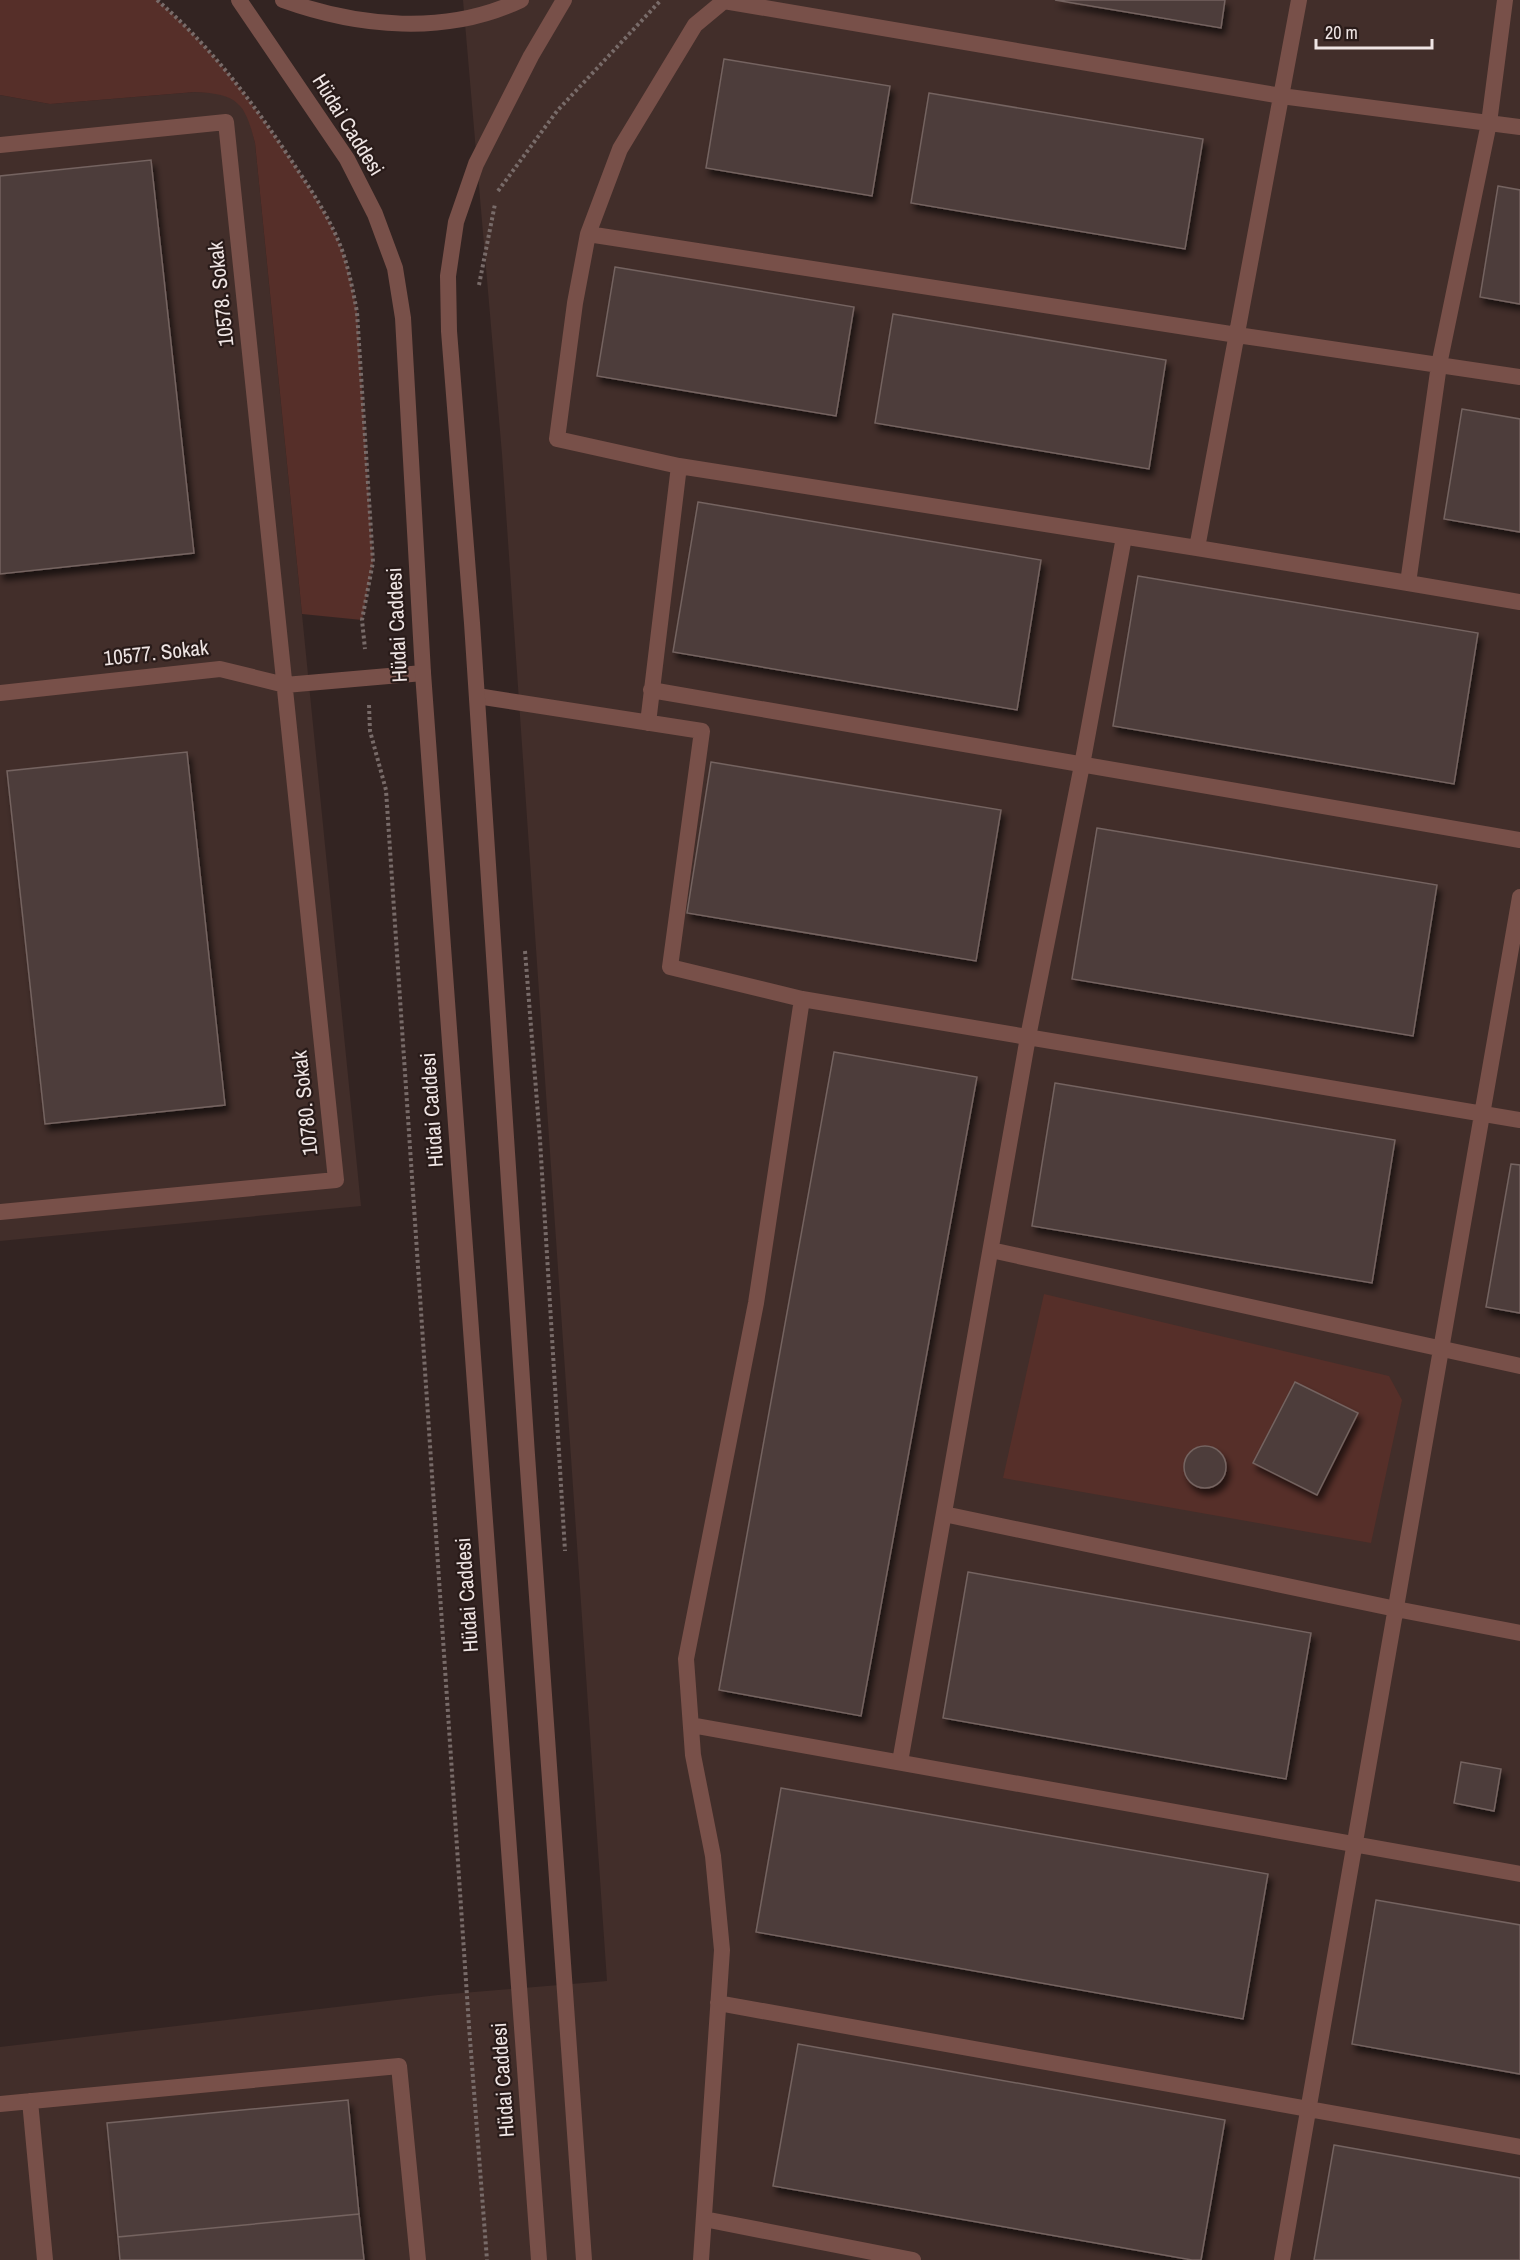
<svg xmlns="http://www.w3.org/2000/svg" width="1520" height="2260" font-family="'Archivo Narrow',sans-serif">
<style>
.built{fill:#422e2a}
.green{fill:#562f29}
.building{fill:#4d3e3b;stroke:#746360;stroke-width:1.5;filter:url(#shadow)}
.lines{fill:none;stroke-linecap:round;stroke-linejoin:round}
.path{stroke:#786b69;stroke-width:4;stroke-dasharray:3 3;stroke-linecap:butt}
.service{stroke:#785049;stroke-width:16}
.minor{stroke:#785049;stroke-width:16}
.tertiary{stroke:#785049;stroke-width:16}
.labels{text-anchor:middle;stroke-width:4.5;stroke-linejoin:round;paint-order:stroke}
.street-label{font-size:21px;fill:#efe5e4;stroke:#291b19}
</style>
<defs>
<filter id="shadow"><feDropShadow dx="3.5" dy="6" stdDeviation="3" flood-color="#0009"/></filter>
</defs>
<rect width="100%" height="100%" fill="#332422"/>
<!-- built -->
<path class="built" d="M 463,0 L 1520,0 L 1520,2260 L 0,2260 L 0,2047 L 438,1995 L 607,1981 L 502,454 Z
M 195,92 L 219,93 L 237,101 L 249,118 L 255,143 L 361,1206 L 0,1241 L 0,95 L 50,104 Z"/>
<!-- green -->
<path class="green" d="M 0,0 L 157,0 C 210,46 248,96 287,154 C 307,184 329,215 342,250 C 349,270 353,291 357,312 L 373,562 L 362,620 L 302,614 L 255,143 C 245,102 237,94 195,92 L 50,104 L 0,95 Z
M 1044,1294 L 1389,1376 L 1402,1400 L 1371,1543 L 1003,1478 Z"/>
<!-- building -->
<path class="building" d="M 1055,0 L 1225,0 L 1221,28 Z
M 724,59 L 890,86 L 872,196 L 706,168 Z
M 929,93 L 1203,139 L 1185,249 L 911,203 Z
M 151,160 L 194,553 L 0,574 L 0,176 Z
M 1498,186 L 1520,190 L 1520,304 L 1480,297 Z
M 615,267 L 854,307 L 836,416 L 597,376 Z
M 893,314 L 1166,360 L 1149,469 L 875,423 Z
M 1462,409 L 1520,419 L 1520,532 L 1444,519 Z
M 698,502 L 1041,560 L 1017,710 L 673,652 Z
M 1138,576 L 1478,633 L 1454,784 L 1113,726 Z
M 187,752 L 225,1105 L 45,1124 L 7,771 Z
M 711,762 L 1001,810 L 976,961 L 687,913 Z
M 1097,828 L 1437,885 L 1413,1036 L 1072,979 Z
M 834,1052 L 977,1077 L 861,1716 L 719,1690 Z
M 1055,1083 L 1395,1140 L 1372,1283 L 1032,1226 Z
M 1511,1164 L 1520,1165 L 1520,1313 L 1486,1307 Z
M 1295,1382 L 1358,1413 L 1317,1495 L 1253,1463 Z
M1184 1467a21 21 0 1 1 42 0a21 21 0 1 1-42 0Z
M 968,1572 L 1311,1633 L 1286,1779 L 943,1718 Z
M 1461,1762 L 1501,1769 L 1494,1811 L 1454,1803 Z
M 781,1788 L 1268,1874 L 1243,2019 L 756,1932 Z
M 1376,1900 L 1520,1925 L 1520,2074 L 1352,2044 Z
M 798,2044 L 1225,2120 L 1201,2260 L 1192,2260 L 773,2186 Z
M 348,2100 L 359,2214 L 118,2237 L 107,2123 Z
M 1334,2145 L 1520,2178 L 1520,2260 L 1314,2260 Z
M 359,2214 L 364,2260 L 120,2260 L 118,2237 Z"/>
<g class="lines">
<!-- path -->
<path class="path" d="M 157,0 C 210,46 248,96 287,154 C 307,184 329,215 342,250 C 349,270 353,291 357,312 L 373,562 L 362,620 L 365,649
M 498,191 L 557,111 L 661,0
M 479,285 L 495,204
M 369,705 L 370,731 L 386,790 L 469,2026 L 487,2260
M 525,951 L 540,1140 L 565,1551"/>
<!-- service -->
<path class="service" d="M 0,145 L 226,122 L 336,1180 L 0,1212
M 0,693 L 220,669 L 285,685 L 423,673
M 30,2101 L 45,2260
M 0,2104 L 399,2066 L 418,2260"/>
<!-- minor -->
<path class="minor" d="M 1505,0 L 1489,123 L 1439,365 L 1408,583 L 1520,602
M 724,1 L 1281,96 L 1520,127
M 588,234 L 1237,335 L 1520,377
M 679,466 L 1197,548 L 1299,0
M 1197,548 L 1408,583
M 651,690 L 1520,840
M 477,696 L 702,731 L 670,967 L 802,999 L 756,1303 L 686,1659 L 693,1755 L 713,1856 L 722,1950 L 701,2260
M 648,723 L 679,466 L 557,439 L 575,303 L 588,234 L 620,149 L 695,25 L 725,0
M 802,999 L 1520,1120
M 991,1250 L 1520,1366
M 944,1514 L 1396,1609 L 1520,1633
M 691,1725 L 1520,1874
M 900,1762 L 1028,1037 L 1082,765 L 1124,537
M 718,2003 L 1520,2147
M 704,2219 L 913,2260
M 1282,2260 L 1520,897"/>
<!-- tertiary -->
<path class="tertiary" d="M 239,0 L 347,159 L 375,214 L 395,268 L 403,318 L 423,673 L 539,2260
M 283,0 C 358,27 446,36 521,0
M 564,0 L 531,56 L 476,164 L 456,222 L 448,276 L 449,331 L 472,623 L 527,1455 L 584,2260"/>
</g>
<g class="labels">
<!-- street labels -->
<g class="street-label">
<text transform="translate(348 125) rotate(58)" y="7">Hüdai Caddesi</text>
<text transform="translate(221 294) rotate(-96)" y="7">10578. Sokak</text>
<text transform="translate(397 625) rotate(-93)" y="7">Hüdai Caddesi</text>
<text transform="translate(156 653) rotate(-6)" y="7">10577. Sokak</text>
<text transform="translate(305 1103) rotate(-96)" y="7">10780. Sokak</text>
<text transform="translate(432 1110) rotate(-94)" y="7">Hüdai Caddesi</text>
<text transform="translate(467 1595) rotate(-94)" y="7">Hüdai Caddesi</text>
<text transform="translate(503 2080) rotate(-94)" y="7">Hüdai Caddesi</text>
</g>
</g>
<!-- scale -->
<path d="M1316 39v9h116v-9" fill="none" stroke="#efe5e4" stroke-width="3"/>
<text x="1325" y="39" font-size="18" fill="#efe5e4" stroke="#291b19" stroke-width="4.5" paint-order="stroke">20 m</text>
</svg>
